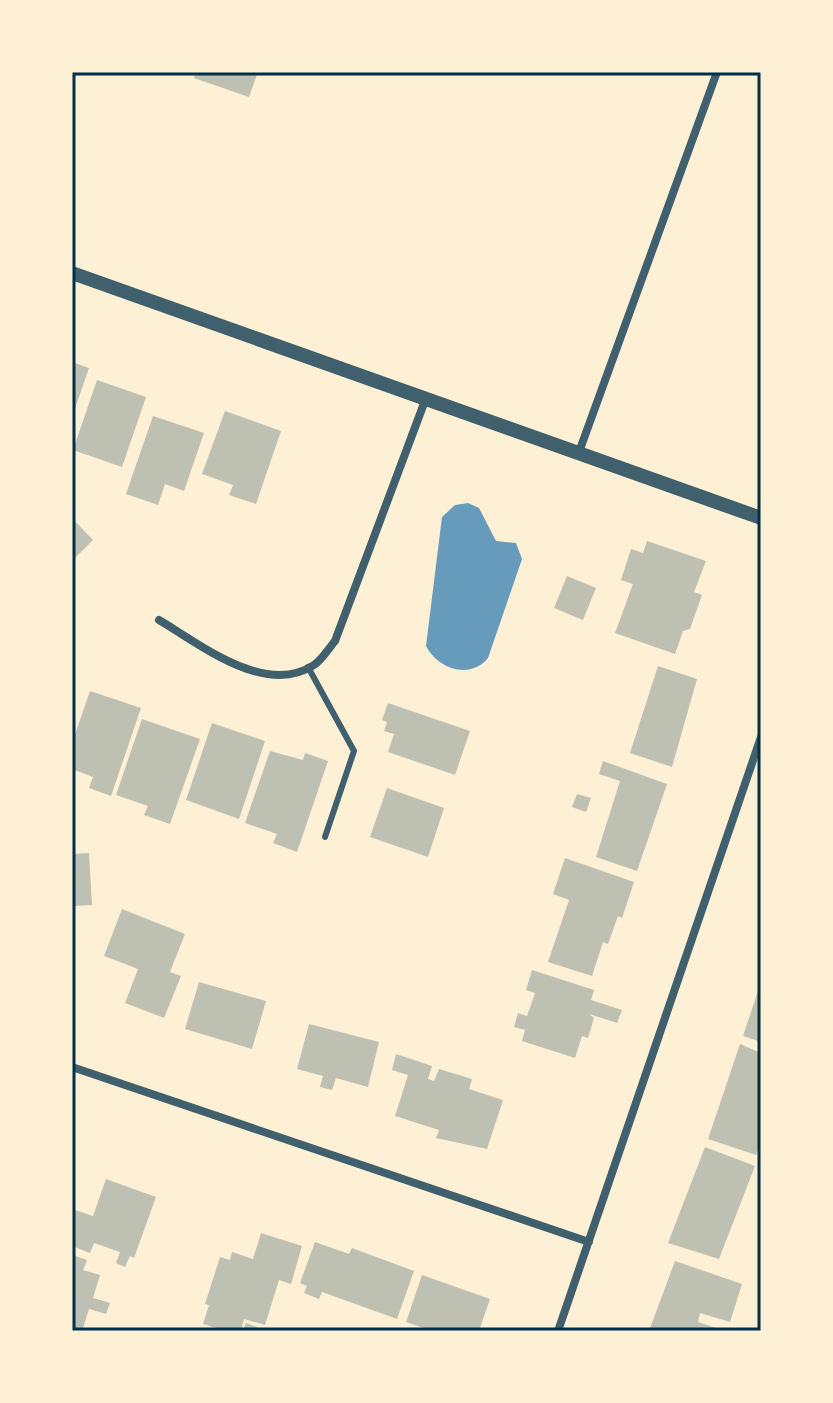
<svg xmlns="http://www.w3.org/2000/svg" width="833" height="1403" font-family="Commissioner,sans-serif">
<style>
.water{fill:#669bbc}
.building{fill:#bec0b2}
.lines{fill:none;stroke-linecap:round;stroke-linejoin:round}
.service{stroke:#3f606c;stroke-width:6}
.minor{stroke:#3f606c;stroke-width:8}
.tertiary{stroke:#3f606c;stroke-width:14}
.neatline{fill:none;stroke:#003049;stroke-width:3}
</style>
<rect width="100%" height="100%" fill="#fdf0d5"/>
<!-- water -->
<path class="water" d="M 468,503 L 479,508 L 496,541 L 516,543 L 522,559 L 488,658 C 470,680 438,669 426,646 L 442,517 L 455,505 Z"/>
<!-- building -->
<path class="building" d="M 196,72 L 258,72 L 249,97 L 194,78 Z
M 72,362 L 89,368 L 72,417 Z
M 97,380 L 146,397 L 122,467 L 73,450 Z
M 225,411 L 281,431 L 256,504 L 229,495 L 233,485 L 202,474 Z
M 153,416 L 204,433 L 184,491 L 165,484 L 158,505 L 126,494 Z
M 72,518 L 93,540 L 75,558 L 72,557 Z
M 647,541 L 706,561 L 694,592 L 702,595 L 690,629 L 683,631 L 675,654 L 615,633 L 633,584 L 621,580 L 631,549 L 643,553 Z
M 567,576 L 596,588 L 583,620 L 554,608 Z
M 658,666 L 697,679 L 672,767 L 630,753 Z
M 90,691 L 141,708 L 111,796 L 89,788 L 93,777 L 72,769 L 72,743 Z
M 388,703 L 470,731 L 455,775 L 388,752 L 394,734 L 384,731 L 387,722 L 382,720 Z
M 142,719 L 200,739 L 170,824 L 144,815 L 148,806 L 116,795 Z
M 212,723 L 265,741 L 239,819 L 186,800 Z
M 270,751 L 303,760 L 305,753 L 328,761 L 297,852 L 273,843 L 277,834 L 245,823 Z
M 603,761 L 667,784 L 637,871 L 596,857 L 620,781 L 599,774 Z
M 387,788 L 444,808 L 428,857 L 370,837 Z
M 577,794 L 591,798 L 586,812 L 572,807 Z
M 89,853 L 92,905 L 72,906 L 72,854 Z
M 565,858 L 634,882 L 622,918 L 618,916 L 608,944 L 603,942 L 592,976 L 548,962 L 569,900 L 553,894 Z
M 122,909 L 185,934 L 170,972 L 181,976 L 164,1018 L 125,1003 L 138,969 L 104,956 Z
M 532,970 L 594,990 L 591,1000 L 622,1010 L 617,1023 L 589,1014 L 594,1018 L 588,1038 L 582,1036 L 575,1058 L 522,1041 L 525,1030 L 514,1027 L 518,1013 L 527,1016 L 535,993 L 526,990 Z
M 199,982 L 266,1001 L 252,1049 L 185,1029 Z
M 761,982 L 761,1042 L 743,1036 Z
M 309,1024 L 379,1042 L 368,1087 L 336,1078 L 332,1090 L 320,1087 L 323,1076 L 297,1069 Z
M 740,1044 L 761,1053 L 761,1141 L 756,1155 L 708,1139 Z
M 396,1054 L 432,1066 L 428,1079 L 434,1081 L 439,1069 L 472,1079 L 469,1089 L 503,1100 L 487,1149 L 436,1138 L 439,1130 L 395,1116 L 408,1075 L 392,1070 Z
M 705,1147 L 755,1166 L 719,1259 L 668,1243 Z
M 106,1179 L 156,1197 L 134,1258 L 130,1256 L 125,1267 L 116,1263 L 120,1252 L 94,1243 L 90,1253 L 72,1246 L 72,1209 L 93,1216 Z
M 261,1233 L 302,1246 L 291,1284 L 279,1280 L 265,1325 L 244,1319 L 241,1331 L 225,1331 L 203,1324 L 209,1305 L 205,1304 L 220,1257 L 230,1260 L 232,1252 L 253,1259 Z
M 315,1242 L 349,1254 L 352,1248 L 414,1271 L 397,1319 L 322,1292 L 319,1299 L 304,1293 L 307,1286 L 300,1283 Z
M 75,1256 L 87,1260 L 83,1270 L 100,1275 L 93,1298 L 110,1303 L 106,1314 L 89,1309 L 82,1331 L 72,1331 Z
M 675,1261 L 742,1284 L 730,1322 L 700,1313 L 698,1322 L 725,1331 L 649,1331 Z
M 422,1275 L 490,1299 L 479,1331 L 432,1331 L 406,1322 Z
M 246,1323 L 257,1327 L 255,1331 L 243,1330 Z"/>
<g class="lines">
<!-- service -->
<path class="service" d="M 308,667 L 354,751 L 325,837"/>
<!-- minor -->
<path class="minor" d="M 579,452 L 717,72
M 159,620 C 200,644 265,697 314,665 C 322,660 329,648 335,641 L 426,398
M 72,1067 L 589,1242
M 558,1331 L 761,737"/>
<!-- tertiary -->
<path class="tertiary" d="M 72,273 L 761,518"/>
</g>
<!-- border -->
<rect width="833" height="1403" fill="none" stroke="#fdf0d5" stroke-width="148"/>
<rect x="74" y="74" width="685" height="1255" class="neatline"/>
</svg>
